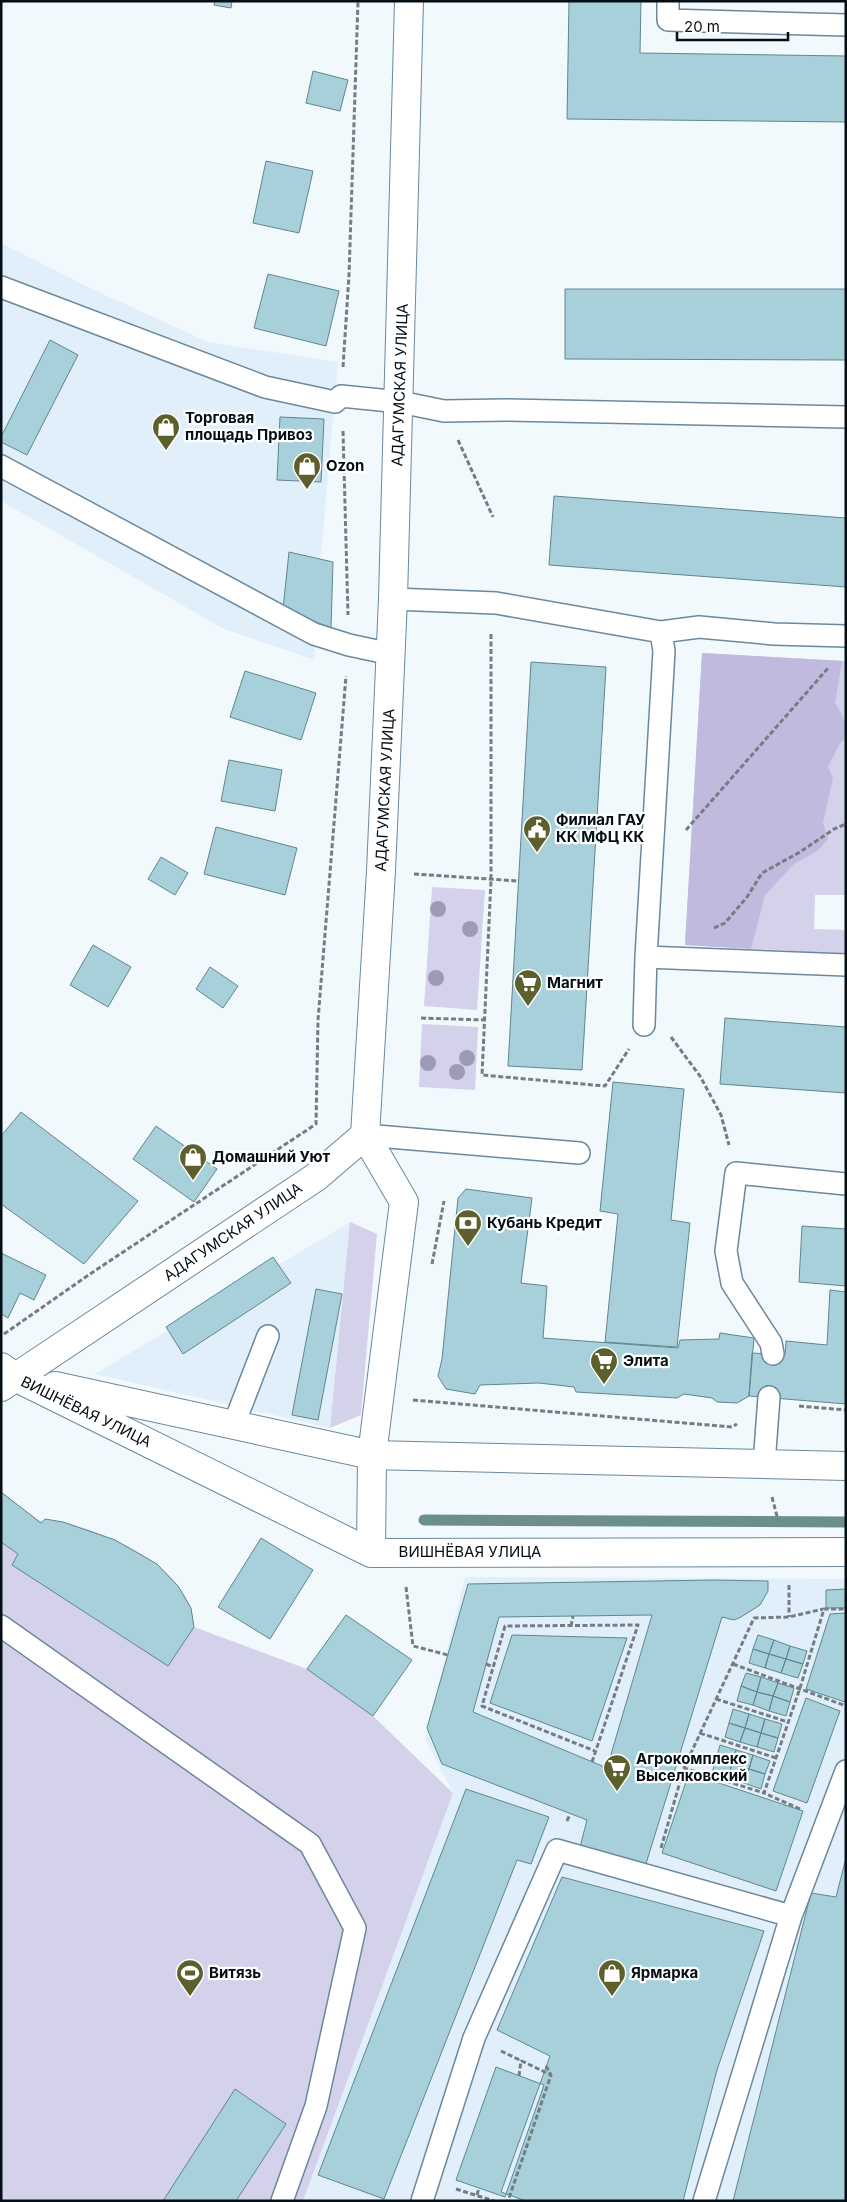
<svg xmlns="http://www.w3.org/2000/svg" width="847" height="2202" font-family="Inter,sans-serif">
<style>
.built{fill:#e0effa}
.green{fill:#d4d1ea}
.forest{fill:#c0bbde}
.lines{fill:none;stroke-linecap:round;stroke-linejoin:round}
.stream{stroke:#6c8f8d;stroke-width:11}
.building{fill:#a7d0da;stroke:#5f868f;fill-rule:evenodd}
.service-casing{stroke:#6b889d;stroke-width:24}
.minor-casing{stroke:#6b889d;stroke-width:30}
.secondary-casing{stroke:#6b889d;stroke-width:30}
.path{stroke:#757d83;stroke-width:3;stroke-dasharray:5 2.5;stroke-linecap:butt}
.service{stroke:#fff;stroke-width:21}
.minor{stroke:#fff;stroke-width:28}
.secondary{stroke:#fff;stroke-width:28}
.tree{fill:#9c9ab7}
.labels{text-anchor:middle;stroke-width:4.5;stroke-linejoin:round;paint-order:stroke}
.street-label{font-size:15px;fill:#040e15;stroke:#fff}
.poi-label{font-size:15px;font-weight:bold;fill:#040e15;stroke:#fff;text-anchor:start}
</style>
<rect width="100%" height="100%" fill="#f2f9fd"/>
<!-- built -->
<path class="built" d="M 1,243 L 92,289 L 208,342 L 338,362 L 314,634 L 315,660 L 224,629 L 1,501 Z
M 350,1222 L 330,1428 L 95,1374 Z
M 465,1577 L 846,1579 L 846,2201 L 303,2201 L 453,1793 L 425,1739 Z"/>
<!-- green -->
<path class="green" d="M 702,653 L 846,661 L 846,895 L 815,895 L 814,929 L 846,930 L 846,954 L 685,945 Z
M 432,887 L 485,890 L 477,1010 L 424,1006 Z
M 422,1024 L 478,1027 L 475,1090 L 419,1087 Z
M 350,1222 L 377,1234 L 361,1415 L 330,1428 Z
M 1,1492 L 41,1522 L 45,1519 C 94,1526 172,1557 191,1608 C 193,1614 193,1621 194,1627 L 307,1669 L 373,1716 L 453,1793 L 303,2201 L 1,2201 Z"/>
<!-- forest -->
<path class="forest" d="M 702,653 L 842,661 L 835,703 C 843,715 846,722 846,737 L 839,745 L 828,767 L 833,778 L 823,823 L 828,839 L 817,851 L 794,864 L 765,895 L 751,949 L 685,945 Z"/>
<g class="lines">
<!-- stream -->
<path class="stream" d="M 424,1520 L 846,1522"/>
</g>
<!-- building -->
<path class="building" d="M 215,1 L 232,1 L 231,8 L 214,5 Z
M 569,1 L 641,1 L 640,53 L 846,56 L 846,122 L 567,119 Z
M 313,71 L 348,80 L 340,111 L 306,103 Z
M 266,161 L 313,171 L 299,233 L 253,223 Z
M 268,274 L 339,291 L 326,346 L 254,328 Z
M 565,289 L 846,289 L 846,360 L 565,359 Z
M 50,340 L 78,355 L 27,455 L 1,442 L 1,437 Z
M 280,417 L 324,419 L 321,482 L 277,480 Z
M 554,496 L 846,518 L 846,587 L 549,565 Z
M 289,552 L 333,562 L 331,628 L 283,609 Z
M 531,662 L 606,667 L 582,1070 L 508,1066 Z
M 245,671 L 316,693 L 301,740 L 230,717 Z
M 229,760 L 282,770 L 275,811 L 221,801 Z
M 216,827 L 297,848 L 285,895 L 204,874 Z
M 161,857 L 188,873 L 175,895 L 148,879 Z
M 93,945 L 131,967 L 108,1007 L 70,985 Z
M 210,967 L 238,986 L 223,1008 L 196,989 Z
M 725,1018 L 846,1027 L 846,1093 L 720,1084 Z
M 613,1082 L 684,1089 L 671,1220 L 690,1223 L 677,1347 L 605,1342 L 618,1214 L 600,1211 Z
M 21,1112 L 138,1201 L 84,1264 L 1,1204 L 1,1136 Z
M 156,1126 L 217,1169 L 194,1202 L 133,1159 Z
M 466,1189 L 532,1198 L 521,1283 L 547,1286 L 543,1338 L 678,1348 L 680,1340 L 719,1339 L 720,1333 L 754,1338 L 749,1396 L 737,1403 L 717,1402 L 712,1398 L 684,1394 L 677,1398 L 576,1392 L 574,1387 L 539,1383 L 480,1385 L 475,1394 L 446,1389 L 438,1376 L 442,1359 L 458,1198 Z
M 802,1226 L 846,1229 L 846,1286 L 799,1282 Z
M 1,1253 L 46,1275 L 34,1300 L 20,1293 L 8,1318 L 1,1314 Z
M 273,1257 L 291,1283 L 183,1354 L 166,1327 Z
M 316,1289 L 342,1294 L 318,1420 L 292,1415 Z
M 830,1290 L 846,1292 L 846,1404 L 749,1396 L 752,1353 L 785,1355 L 786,1341 L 827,1345 Z
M 1,1492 L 41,1523 L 45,1519 L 63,1522 L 115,1540 L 157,1564 L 178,1586 L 191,1608 L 194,1627 L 168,1666 L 12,1565 L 18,1554 L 1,1542 Z
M 261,1538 L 313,1570 L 270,1639 L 218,1607 Z
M 715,1580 L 768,1581 L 768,1591 L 760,1605 L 741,1617 L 734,1620 L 722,1617 L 645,1867 L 580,1847 L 587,1820 L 442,1764 L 427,1728 L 468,1584 ZM 652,1615 L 607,1768 L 473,1712 L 499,1617 Z
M 846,1589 L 846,1608 L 826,1608 L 826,1590 Z
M 846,1613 L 846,1701 L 845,1702 L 806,1689 L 830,1614 Z
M 346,1615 L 412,1660 L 373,1716 L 307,1669 Z
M 512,1635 L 627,1638 L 592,1741 L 490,1703 Z
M 758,1635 L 774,1640 L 769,1654 L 753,1649 Z
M 774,1640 L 790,1646 L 786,1659 L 769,1654 Z
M 790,1646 L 807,1651 L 803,1664 L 786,1659 Z
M 753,1649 L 769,1654 L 765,1668 L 749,1663 Z
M 769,1654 L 786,1659 L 781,1673 L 765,1668 Z
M 786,1659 L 803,1664 L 798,1678 L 781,1673 Z
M 746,1673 L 761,1677 L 757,1692 L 741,1686 Z
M 761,1677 L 778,1683 L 773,1696 L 757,1692 Z
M 778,1683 L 794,1688 L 790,1702 L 773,1696 Z
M 741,1686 L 757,1692 L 753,1705 L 737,1701 Z
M 757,1692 L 773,1696 L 769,1711 L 753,1705 Z
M 773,1696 L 790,1702 L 786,1716 L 769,1711 Z
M 806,1698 L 840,1711 L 807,1803 L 773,1791 Z
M 733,1709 L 749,1714 L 745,1728 L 729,1723 Z
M 749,1714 L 765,1719 L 761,1733 L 745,1728 Z
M 765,1719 L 782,1724 L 778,1738 L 761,1733 Z
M 729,1723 L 745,1728 L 740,1742 L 725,1737 Z
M 745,1728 L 761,1733 L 757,1747 L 740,1742 Z
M 761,1733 L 778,1738 L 774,1752 L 757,1747 Z
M 720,1745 L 736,1750 L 732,1764 L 716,1759 Z
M 736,1750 L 753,1755 L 749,1769 L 732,1764 Z
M 753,1755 L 770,1761 L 765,1774 L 749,1769 Z
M 716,1759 L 732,1764 L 728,1778 L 712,1773 Z
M 732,1764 L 749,1769 L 744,1783 L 728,1778 Z
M 749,1769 L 765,1774 L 761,1789 L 744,1783 Z
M 689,1773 L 803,1811 L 776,1891 L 662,1853 Z
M 466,1789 L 549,1817 L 531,1864 L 517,1860 L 384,2199 L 318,2175 Z
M 846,1858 L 846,2201 L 733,2201 L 811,1893 L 836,1897 Z
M 562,1877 L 764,1931 L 717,2070 L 683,2201 L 526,2201 L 501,2192 L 550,2056 L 497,2030 Z
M 496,2067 L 544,2085 L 505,2197 L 456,2180 Z
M 235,2089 L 286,2124 L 236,2201 L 163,2201 Z"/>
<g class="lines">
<!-- service casing -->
<g class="service-casing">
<path id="service" d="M 668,1 L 668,20 L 846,25
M 1,287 L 265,387 L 335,402 L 341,396 L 400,402 L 444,411 L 506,410 L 846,417
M 1,466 L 314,634 L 349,645 L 391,654
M 393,599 L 496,603 L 661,632 L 699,627 L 774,634 L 846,636
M 646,957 L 846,965
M 644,1025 L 646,957 L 664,651 L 661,632
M 365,1135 L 579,1153
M 773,1354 L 771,1343 L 732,1283 L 726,1251 L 736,1173 L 846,1184
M 234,1424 L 268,1336
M 764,1464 L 769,1397
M 1,1626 L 310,1844 L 355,1928 L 316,2106 L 282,2201
M 422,2201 L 474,2038 L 557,1850 L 791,1916
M 704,2201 L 791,1916 L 846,1771"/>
</g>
<!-- minor casing -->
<g class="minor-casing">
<path id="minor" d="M 365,1135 L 404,1202 L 372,1455 L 371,1553
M 1,1367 L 15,1377 L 371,1553 L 846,1552
M 55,1386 L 372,1455 L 846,1466"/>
</g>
<!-- secondary casing -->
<g class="secondary-casing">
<path id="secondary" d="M 1,1387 L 316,1177 L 365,1135 L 381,871 L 393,599 L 409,1"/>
</g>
<!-- path -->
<path class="path" d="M 343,367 L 349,275 L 358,1
M 343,431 L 348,615
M 458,440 L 493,517
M 491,634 L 491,880 L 482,1075 L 605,1086 L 629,1049
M 686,830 L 829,667
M 414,874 L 518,881
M 714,928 L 725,923 L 747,897 L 762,873 L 800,852 L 834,829 L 846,824
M 421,1018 L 485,1020
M 671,1037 L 700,1076 L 721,1115 L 729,1145
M 432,1264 L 444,1201
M 4,1334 L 90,1274 L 316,1124 L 318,1020 L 346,676
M 413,1400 L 732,1427 L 737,1424
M 799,1406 L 846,1410
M 772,1497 L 778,1520
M 789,1585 L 789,1617
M 406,1587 L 413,1646 L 448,1655
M 571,1626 L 573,1616
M 486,1664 L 493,1667
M 733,1664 L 846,1706
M 716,1699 L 788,1722
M 700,1733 L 776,1758
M 592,1762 L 638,1625 L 505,1626 L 482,1706 L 595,1751
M 684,1768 L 754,1618 L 789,1617 L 823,1609
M 800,1809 L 764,1793 L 800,1688 L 824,1609 L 846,1609
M 567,1821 L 570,1814
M 661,1848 L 684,1768 L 764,1793
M 501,2051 L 551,2075 L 508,2201
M 546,2066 L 551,2075
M 519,2076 L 521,2060
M 456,2189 L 494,2201
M 477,2195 L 479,2188"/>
<!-- service -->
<use href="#service" class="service"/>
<!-- minor -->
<use href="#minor" class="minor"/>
<!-- secondary -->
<use href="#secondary" class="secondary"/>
</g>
<!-- trees -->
<g class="tree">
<circle cx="438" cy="909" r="8"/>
<circle cx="470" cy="929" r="8"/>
<circle cx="436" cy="978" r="8"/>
<circle cx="467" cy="1058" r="8"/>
<circle cx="428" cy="1063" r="8"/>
<circle cx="457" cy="1072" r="8"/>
</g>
<!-- icons -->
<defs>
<g id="shop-pin" transform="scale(1.4375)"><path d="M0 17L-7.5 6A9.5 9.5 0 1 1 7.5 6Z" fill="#5d602d" stroke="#fff"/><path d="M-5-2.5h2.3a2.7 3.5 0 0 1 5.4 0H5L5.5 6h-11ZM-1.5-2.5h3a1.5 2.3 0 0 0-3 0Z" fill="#fff"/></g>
<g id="civic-pin" transform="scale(1.4375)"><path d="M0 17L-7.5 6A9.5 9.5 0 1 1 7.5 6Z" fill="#5d602d" stroke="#fff"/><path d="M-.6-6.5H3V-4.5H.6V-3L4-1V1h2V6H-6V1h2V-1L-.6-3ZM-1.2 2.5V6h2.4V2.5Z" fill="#fff"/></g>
<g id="supermarket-pin" transform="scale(1.4375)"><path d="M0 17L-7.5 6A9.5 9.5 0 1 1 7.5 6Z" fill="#5d602d" stroke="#fff"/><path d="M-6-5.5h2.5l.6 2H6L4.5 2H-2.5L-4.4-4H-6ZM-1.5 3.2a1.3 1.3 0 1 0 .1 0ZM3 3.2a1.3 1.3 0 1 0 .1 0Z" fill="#fff"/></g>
<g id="bank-pin" transform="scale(1.4375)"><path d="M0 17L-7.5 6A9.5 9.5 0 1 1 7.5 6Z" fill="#5d602d" stroke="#fff"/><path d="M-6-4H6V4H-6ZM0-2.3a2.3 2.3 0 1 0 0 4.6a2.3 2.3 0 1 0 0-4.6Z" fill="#fff"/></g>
<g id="stadium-pin" transform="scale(1.4375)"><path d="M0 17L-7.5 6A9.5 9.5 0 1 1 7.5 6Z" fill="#5d602d" stroke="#fff"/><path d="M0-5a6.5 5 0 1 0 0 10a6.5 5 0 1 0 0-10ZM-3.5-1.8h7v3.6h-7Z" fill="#fff"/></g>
</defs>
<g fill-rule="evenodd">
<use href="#shop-pin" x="166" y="427"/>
<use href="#shop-pin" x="307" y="466"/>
<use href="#civic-pin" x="537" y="829"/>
<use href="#supermarket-pin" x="528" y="983"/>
<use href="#shop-pin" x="193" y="1157"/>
<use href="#bank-pin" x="468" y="1223"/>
<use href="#supermarket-pin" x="604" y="1361"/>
<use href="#supermarket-pin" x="617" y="1768"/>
<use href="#stadium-pin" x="190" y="1973"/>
<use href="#shop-pin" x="612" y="1973"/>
</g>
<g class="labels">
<!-- street labels -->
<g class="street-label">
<text transform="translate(400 385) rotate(-88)" y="5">АДАГУМСКАЯ УЛИЦА</text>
<text transform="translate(385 790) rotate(-87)" y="5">АДАГУМСКАЯ УЛИЦА</text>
<text transform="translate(233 1232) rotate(-34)" y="5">АДАГУМСКАЯ УЛИЦА</text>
<text transform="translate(86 1412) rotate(26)" y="5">ВИШНЁВАЯ УЛИЦА</text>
<text x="470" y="1557">ВИШНЁВАЯ УЛИЦА</text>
</g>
<!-- poi labels -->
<g class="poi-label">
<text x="185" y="423">Торговая<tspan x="185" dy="17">площадь Привоз</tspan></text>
<text x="326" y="471">Ozon</text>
<text x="556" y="825">Филиал ГАУ<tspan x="556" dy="17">КК МФЦ КК</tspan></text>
<text x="547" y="988">Магнит</text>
<text x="212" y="1162">Домашний Уют</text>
<text x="487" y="1228">Кубань Кредит</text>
<text x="623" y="1366">Элита</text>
<text x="636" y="1764">Агрокомплекс<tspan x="636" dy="17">Выселковский</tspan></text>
<text x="209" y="1978">Витязь</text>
<text x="631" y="1978">Ярмарка</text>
</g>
</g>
<!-- border -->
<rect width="847" height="2202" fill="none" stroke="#040e15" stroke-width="5"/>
<!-- scale -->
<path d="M677 32v8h111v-8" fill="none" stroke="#040e15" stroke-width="2.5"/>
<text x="684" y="32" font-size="15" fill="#040e15" stroke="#ffffff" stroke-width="4" paint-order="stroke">20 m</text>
</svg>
